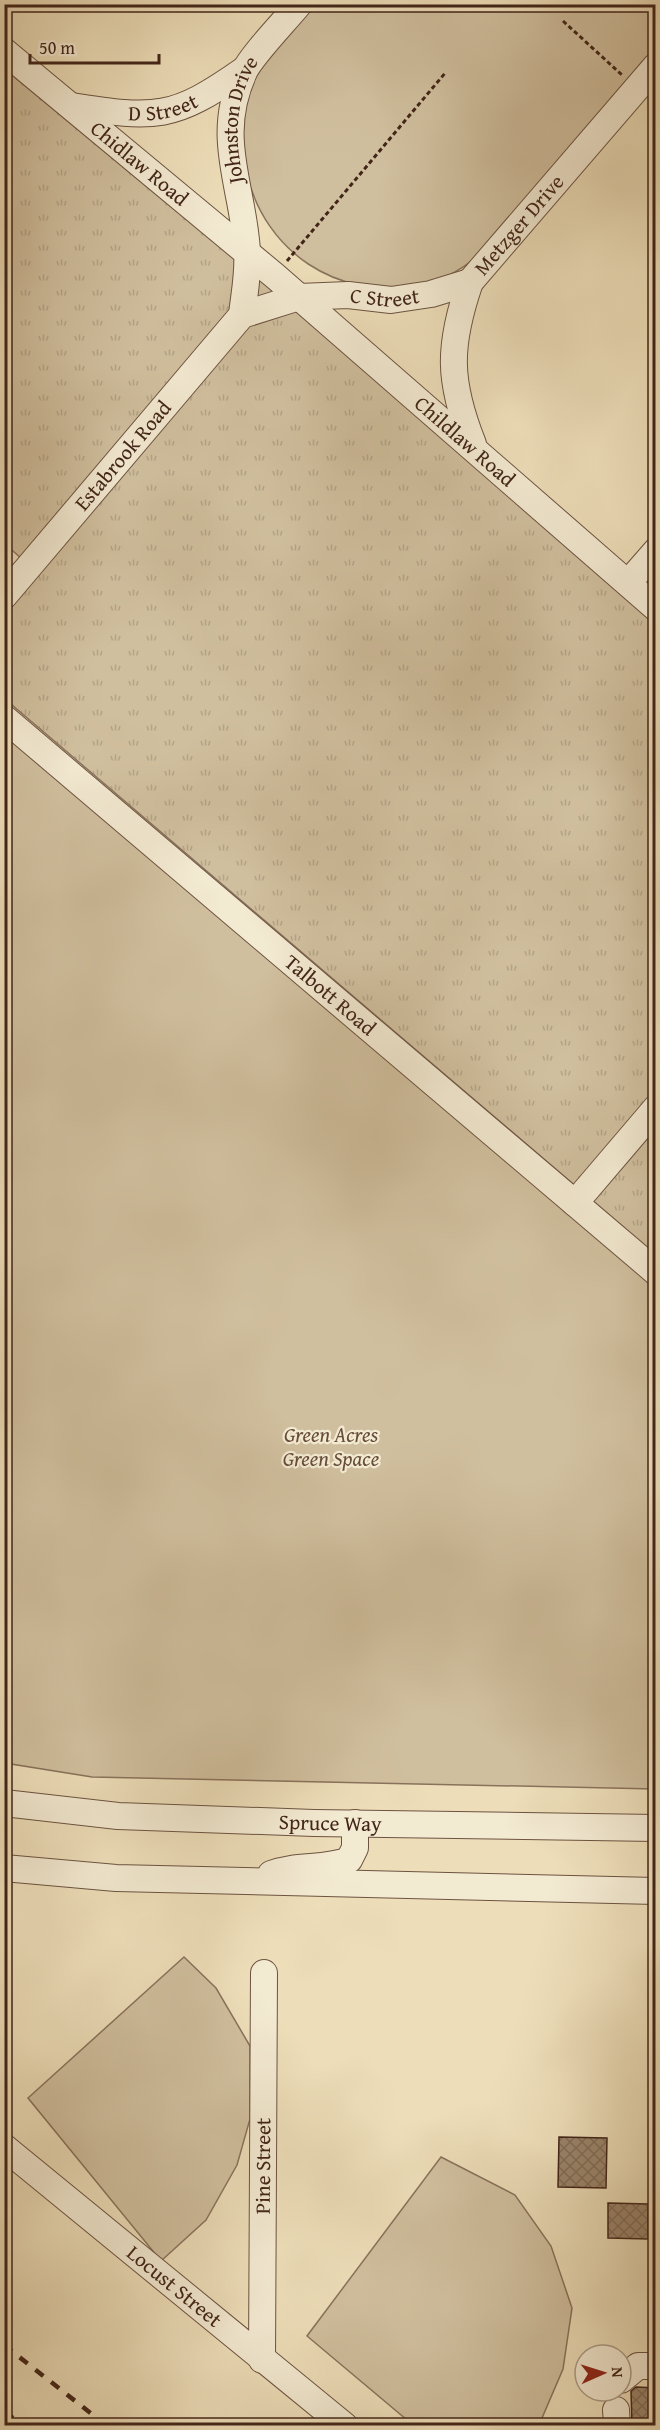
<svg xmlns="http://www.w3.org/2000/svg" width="660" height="2430" font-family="'Gentium Book Plus',serif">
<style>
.grass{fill:url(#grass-tufts);stroke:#89725c;stroke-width:1.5}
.green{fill:#d0bf9e;stroke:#89725c;stroke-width:1.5}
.building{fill:url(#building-cross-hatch);stroke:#422519;stroke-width:1.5}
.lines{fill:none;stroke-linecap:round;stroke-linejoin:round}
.minor-casing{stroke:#6d5341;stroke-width:28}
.path{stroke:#422519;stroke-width:3;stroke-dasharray:4.5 3;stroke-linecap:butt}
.minor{stroke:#f3ead2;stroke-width:26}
.rail{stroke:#422519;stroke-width:4.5;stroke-dasharray:10 10;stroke-linecap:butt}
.labels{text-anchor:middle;stroke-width:4.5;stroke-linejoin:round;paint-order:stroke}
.street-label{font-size:21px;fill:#422519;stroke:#f3ead2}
.park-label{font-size:21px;font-style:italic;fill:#664c3a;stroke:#f3ead2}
</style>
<defs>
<pattern id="grass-tufts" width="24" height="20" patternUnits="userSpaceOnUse" patternTransform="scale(1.5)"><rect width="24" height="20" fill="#d0bf9e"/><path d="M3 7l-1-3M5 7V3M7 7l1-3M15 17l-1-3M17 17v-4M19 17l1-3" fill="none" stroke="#b4a488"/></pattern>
<pattern id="building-cross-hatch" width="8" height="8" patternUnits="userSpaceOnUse" patternTransform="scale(1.5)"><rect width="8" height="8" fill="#9b856c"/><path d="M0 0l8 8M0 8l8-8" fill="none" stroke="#806d58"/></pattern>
</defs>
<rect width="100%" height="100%" fill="#eddeb9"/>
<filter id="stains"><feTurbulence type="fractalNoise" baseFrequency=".00333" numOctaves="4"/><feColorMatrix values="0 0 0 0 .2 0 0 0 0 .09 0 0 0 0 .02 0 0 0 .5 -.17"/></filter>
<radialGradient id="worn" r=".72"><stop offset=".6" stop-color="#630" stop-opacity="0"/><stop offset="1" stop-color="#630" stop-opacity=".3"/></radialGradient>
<!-- grass -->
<path class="grass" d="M 4,66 L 320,328 L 655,622 L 655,1254 L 5,699 L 5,614 L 39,574 L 5,544 Z"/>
<!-- green -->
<path class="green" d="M 311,5 L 655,5 L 655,53 L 497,239 C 475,261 448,281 416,286 C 336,299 266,252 247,175 C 240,145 240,113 252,85 C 264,54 290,29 311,5 Z
M 4,733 L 655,1285 L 655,1789 L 92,1777 L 5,1763 Z
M 184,1957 L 216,1988 L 250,2046 L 250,2119 L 237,2165 L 206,2220 L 161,2261 L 28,2098 Z
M 441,2157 L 515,2195 L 551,2246 L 572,2308 L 563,2369 L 539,2425 L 413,2425 L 307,2336 Z"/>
<!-- building -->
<path class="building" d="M 559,2137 L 607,2138 L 606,2188 L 558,2187 Z
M 608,2203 L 648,2204 L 648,2239 L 608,2238 Z
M 636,2387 L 656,2388 L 656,2426 L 632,2426 L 631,2391 Z"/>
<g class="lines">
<!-- minor casing -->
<g class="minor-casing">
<g id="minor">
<path id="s1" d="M 4,51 L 275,276 L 656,608"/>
<path id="s2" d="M 71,106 C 156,119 173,120 244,70"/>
<path id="s3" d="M 242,315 C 244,295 249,272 247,251 C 243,185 214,138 244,72 C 251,56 286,20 299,4"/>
<path id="s4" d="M 473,444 C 448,381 448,346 470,282 L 656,66"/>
<path d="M 628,583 L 656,551"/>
<path id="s5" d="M 4,596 L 242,315 L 299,297 L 348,295 L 391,300 L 431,294 L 470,282"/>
<path id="s6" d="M 4,718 L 656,1272"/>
<path d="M 575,1203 L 656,1108"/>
<path id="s7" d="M 4,1803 L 118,1816 L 314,1823 L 656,1828"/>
<path d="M 4,1868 L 116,1878 L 656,1891"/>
<path d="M 271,1874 C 297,1864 325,1870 349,1860 L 355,1848 L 355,1823"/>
<path id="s8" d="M 4,2147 L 345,2426"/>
<path id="s9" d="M 262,2360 L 264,1973"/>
<path d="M 621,2380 L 638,2366 L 656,2366"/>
<path d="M 616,2410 L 617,2426"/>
</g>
</g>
<!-- path -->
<path class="path" d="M 563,21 L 622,75
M 287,261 L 446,72
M 4,2410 L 24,2426"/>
<!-- minor -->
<use href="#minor" class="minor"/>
<!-- rail -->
<path class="rail" d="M 4,2345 L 107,2426"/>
</g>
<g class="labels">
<!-- street labels -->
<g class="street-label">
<text dy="7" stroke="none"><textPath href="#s2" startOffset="93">D Street</textPath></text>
<text dy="7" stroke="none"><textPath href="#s3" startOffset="198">Johnston Drive</textPath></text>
<text dy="7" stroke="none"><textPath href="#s1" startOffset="176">Chidlaw Road</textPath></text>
<text dy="7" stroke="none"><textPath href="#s4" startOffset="242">Metzger Drive</textPath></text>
<text dy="7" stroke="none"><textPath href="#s5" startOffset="514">C Street</textPath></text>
<text dy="7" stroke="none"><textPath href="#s1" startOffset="604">Childlaw Road</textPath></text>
<text dy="7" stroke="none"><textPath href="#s5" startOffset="184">Estabrook Road</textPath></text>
<text dy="7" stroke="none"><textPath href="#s6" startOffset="428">Talbott Road</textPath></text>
<text dy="7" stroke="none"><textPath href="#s7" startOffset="327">Spruce Way</textPath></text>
<text dy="7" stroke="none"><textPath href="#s9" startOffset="194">Pine Street</textPath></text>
<text dy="7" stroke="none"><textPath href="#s8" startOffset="220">Locust Street</textPath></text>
</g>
<!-- park labels -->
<g class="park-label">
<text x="331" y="1442">Green Acres<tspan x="331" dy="24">Green Space</tspan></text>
</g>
</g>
<!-- margin -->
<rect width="660" height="2430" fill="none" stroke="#eddeb9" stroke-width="24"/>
<rect x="6" y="6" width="648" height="2418" fill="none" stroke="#422519" stroke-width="3"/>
<rect x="12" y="12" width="636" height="2406" fill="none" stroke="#422519" stroke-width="1.5"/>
<!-- north arrow -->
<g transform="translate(603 2373) rotate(87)"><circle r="28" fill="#f3ead2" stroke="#ac9b88" stroke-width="1.5"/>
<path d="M0-4.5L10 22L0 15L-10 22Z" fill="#8f2418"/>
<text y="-9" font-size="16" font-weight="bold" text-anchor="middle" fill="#422519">N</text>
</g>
<!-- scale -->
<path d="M30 54v9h129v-9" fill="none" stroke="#422519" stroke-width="3"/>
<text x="39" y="54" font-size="18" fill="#422519" stroke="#f3ead2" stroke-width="4.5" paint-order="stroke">50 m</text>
<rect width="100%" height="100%" filter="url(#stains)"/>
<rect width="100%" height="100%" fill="url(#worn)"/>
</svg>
